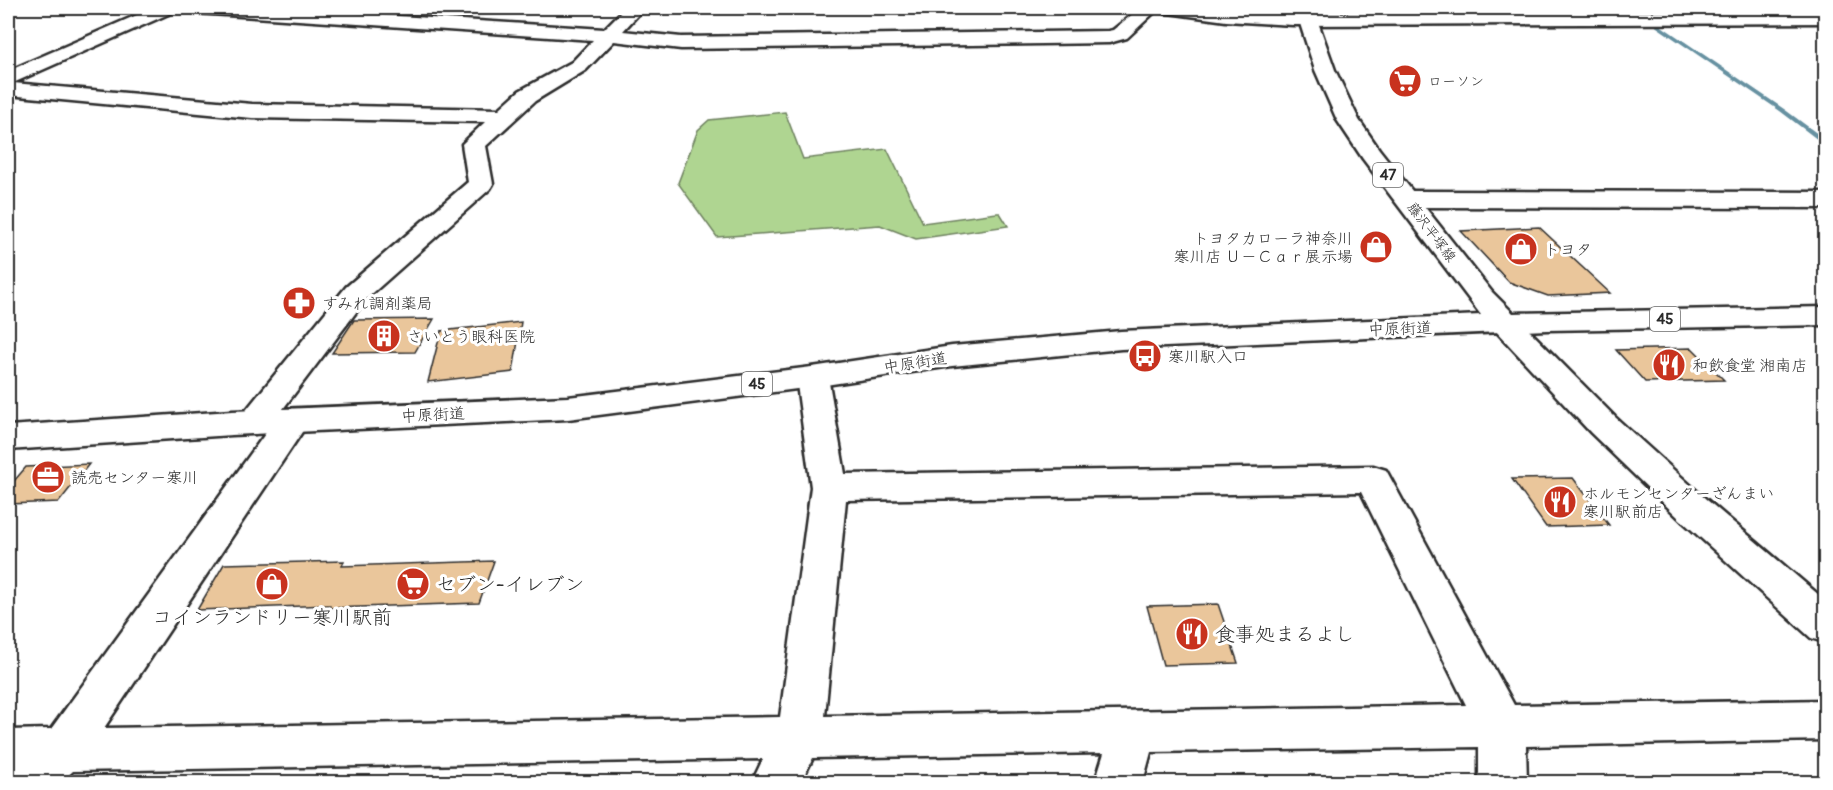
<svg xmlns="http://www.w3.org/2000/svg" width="1833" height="790" font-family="Pangolin,'Klee One',sans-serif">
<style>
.built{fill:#f9eee1}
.green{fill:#afd591;stroke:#6d805e;stroke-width:1.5}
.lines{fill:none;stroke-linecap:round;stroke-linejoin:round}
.stream{fill:#6691a1;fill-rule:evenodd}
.building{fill:#eac69b;stroke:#2b2b2b;stroke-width:1.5}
.minor-casing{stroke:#2b2b2b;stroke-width:5}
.major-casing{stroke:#2b2b2b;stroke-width:5}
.minor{fill:#fff;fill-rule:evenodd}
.major{fill:#fff;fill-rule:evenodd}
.labels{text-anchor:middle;stroke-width:6;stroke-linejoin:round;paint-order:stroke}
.far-poi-label{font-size:14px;fill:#2b2b2b;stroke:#fff;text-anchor:start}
.far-street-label{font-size:14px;fill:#2b2b2b;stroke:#fff}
.shield{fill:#fff;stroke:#6b6b6b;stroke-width:1.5}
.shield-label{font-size:15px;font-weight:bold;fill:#2b2b2b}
.poi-label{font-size:16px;fill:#2b2b2b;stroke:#fff;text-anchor:start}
.street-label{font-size:16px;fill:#2b2b2b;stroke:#fff}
.near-poi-label{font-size:20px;fill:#2b2b2b;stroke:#fff;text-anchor:start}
</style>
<rect width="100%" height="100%" fill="#fff"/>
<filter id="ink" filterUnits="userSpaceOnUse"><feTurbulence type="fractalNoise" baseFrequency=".0167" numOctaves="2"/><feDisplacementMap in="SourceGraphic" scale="12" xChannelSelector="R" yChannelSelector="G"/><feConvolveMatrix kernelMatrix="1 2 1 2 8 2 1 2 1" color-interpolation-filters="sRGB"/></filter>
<g filter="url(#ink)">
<!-- built -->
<path class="built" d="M 1661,8 L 1825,8 L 1826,14 L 1673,14 Z"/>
<!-- green -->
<path class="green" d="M 785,112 L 803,159 L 887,149 L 923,223 L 997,213 L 1000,213 L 1008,226 L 916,239 L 880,225 L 717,237 L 678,183 L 698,130 L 709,120 Z"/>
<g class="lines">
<!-- stream -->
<path class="stream" d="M 1629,8 L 1635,8 L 1784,109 L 1826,140 L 1826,146 L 1780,111 Z"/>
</g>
<!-- building -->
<path class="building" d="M 1539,227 L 1610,293 L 1548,296 L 1509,282 L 1461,231 Z
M 434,319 L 415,352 L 332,353 L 354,320 Z
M 521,322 L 513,372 L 428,382 L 441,331 Z
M 1692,348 L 1724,380 L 1645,382 L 1616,350 Z
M 89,464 L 59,502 L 8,504 L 8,488 L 26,467 Z
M 1573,478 L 1609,525 L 1546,527 L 1512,479 Z
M 344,561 L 342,566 L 494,561 L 479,603 L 329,608 L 330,605 L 197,610 L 224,564 Z
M 1218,604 L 1238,663 L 1163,665 L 1147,606 Z"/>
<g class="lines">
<!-- minor casing -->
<g class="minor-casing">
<path id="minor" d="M 153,8 L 176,8 L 173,12 L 13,83 L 252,104 L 499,109 L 519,91 L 572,62 L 593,40 L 195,13 L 189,12 L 186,8 L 272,8 L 604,29 L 625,8 L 644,8 L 623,31 L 681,37 L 1108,31 L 1113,30 L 1140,8 L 1210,8 L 1293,13 L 1826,11 L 1826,23 L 1293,25 L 1226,21 L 1168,13 L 1162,12 L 1159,8 L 1127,38 L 1109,43 L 681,49 L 614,41 L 586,70 L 535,101 L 486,146 L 493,184 L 490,189 L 366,299 L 267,430 L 255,434 L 243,430 L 238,422 L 243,414 L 346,287 L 468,182 L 462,144 L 485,122 L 252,118 L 8,95 L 8,71 Z
M 1408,191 L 1826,192 L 1826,208 L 1408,207 L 1399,204 L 1395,199 L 1399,194 Z
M 1505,314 L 1516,317 L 1615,417 L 1707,500 L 1826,601 L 1826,643 L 1811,638 L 1681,520 L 1591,433 L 1494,329 L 1490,323 L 1494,317 Z
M 812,367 L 823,370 L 828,377 L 845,474 L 1373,466 L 1386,470 L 1514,705 L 1826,700 L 1826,740 L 1526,746 L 1527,782 L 1479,782 L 1479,747 L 1151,752 L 1143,782 L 1095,782 L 1104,753 L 813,758 L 801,782 L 752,782 L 763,759 L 73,771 L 61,782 L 8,782 L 8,730 L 51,729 L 281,412 L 293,409 L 305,412 L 310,420 L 104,728 L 780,717 L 811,487 L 796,377 L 801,370 ZM 1361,492 L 1466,705 L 825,716 L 846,500 Z"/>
</g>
<!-- major casing -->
<g class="major-casing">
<path id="major" d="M 1295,8 L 1313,8 L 1335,70 L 1359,120 L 1379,149 L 1492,292 L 1513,313 L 1826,307 L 1826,325 L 1547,330 L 1121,349 L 952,366 L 812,387 L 568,419 L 232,435 L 8,450 L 8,426 L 232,411 L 568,397 L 812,367 L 952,346 L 1121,331 L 1481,315 L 1363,159 L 1337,120 L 1315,70 Z"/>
</g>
<!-- minor -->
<use href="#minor" class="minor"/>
<!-- major -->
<use href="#major" class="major"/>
</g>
</g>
<!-- icons -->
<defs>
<g id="supermarket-disc" transform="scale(1.725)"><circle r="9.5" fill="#c8321e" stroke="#fff"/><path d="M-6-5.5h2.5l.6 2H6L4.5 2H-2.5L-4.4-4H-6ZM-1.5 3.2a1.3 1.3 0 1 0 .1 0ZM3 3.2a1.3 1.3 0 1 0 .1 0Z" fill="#fff"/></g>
<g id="shop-disc" transform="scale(1.725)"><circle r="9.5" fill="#c8321e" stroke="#fff"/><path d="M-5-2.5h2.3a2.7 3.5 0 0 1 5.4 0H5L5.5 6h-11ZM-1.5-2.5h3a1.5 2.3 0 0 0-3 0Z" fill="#fff"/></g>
<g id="pharmacy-disc" transform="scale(1.725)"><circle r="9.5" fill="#c8321e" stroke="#fff"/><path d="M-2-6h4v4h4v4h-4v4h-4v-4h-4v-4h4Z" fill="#fff"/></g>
<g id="building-disc" transform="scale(1.725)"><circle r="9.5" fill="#c8321e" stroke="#fff"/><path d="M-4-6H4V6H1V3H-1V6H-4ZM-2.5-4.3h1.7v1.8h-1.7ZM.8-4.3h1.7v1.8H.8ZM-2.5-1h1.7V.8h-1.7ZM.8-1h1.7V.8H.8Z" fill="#fff"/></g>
<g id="bus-disc" transform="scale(1.725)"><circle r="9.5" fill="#c8321e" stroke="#fff"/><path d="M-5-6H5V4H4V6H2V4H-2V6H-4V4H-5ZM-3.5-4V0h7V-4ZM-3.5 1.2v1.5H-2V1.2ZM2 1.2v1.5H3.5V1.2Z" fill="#fff"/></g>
<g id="restaurant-disc" transform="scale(1.725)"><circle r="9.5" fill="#c8321e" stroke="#fff"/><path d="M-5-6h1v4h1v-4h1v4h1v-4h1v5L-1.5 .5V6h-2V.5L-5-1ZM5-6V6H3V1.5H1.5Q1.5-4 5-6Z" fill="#fff"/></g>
<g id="office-disc" transform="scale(1.725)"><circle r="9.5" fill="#c8321e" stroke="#fff"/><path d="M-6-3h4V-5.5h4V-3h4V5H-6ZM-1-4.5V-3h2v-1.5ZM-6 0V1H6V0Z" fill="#fff"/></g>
</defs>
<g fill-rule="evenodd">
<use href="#supermarket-disc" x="1405" y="81"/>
<use href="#shop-disc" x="1376" y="247"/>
<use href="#shop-disc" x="1521" y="249"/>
<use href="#pharmacy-disc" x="299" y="303"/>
<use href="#building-disc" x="384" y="336"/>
<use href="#bus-disc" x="1145" y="356"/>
<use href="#restaurant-disc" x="1669" y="365"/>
<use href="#office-disc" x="48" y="477"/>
<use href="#restaurant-disc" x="1560" y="502"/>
<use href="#shop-disc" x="272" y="584"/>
<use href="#supermarket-disc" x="413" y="584"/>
<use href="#restaurant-disc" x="1192" y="634"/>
</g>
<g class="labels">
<!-- far-poi labels -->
<g class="far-poi-label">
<text x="1428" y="86">ローソン</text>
</g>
<!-- far-street labels -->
<g class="far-street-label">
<text transform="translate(1432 232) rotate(53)" y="5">藤沢平塚線</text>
</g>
<!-- shield labels -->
<g class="shield">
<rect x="1373" y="163" width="30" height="24" rx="4.5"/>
<rect x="1650" y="307" width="30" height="24" rx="4.5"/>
<rect x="742" y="372" width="30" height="24" rx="4.5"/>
</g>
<g class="shield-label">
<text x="1388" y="180">47</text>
<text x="1665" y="324">45</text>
<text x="757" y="389">45</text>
</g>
<!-- poi labels -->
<g class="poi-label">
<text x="1353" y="244" text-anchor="end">トヨタカローラ神奈川<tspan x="1353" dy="18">寒川店 Ｕ－Ｃａｒ展示場</tspan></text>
<text x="1544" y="255">トヨタ</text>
<text x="322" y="309">すみれ調剤薬局</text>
<text x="407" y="342">さいとう眼科医院</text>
<text x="1168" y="362">寒川駅入口</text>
<text x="1692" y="371">和飲食堂 湘南店</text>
<text x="71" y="483">読売センター寒川</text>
<text x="1583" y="499">ホルモンセンターざんまい<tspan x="1583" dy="18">寒川駅前店</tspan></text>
</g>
<!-- street labels -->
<g class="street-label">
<text transform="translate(1400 328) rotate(-2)" y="6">中原街道</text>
<text transform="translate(915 362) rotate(-9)" y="6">中原街道</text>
<text transform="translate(433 414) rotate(-3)" y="6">中原街道</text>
</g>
<!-- near-poi labels -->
<g class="near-poi-label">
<text x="436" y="591">セブン-イレブン</text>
<text x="272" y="624" text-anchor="middle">コインランドリー寒川駅前</text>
<text x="1215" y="641">食事処まるよし</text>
</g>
</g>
<!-- margin -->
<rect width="1833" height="790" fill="none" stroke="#fff" stroke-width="30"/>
<rect x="15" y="15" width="1803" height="760" fill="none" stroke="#2b2b2b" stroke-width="2" filter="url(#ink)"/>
</svg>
